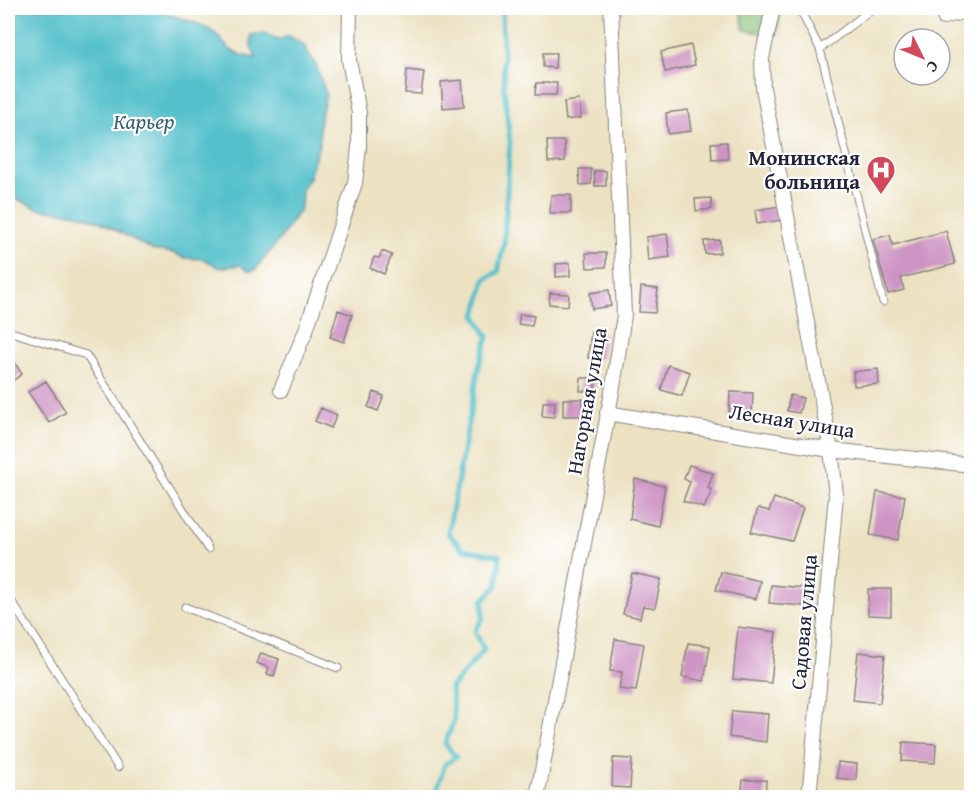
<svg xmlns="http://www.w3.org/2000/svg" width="979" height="805" font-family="'Gentium Book Plus',serif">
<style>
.forest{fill:#89bb74;stroke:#566e58;stroke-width:1.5}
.water{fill:#53c0cb;stroke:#3a7183;stroke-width:1.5}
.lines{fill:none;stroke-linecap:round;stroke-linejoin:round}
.stream{stroke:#53c0cb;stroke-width:5}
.building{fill:#ce94c4}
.service-casing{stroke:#87827e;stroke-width:9}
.minor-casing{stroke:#87827e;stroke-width:16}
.service{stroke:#fff;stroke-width:7}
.minor{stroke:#fff;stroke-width:14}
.labels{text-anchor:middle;stroke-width:4.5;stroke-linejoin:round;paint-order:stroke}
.poi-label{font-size:21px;font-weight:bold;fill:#22223b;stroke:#fff;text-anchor:end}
.street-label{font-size:21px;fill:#22223b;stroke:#fff}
.water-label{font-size:22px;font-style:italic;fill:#366175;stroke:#fff}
</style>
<rect width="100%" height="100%" fill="#fff"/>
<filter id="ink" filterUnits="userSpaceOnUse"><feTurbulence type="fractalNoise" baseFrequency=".0167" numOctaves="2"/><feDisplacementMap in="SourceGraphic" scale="12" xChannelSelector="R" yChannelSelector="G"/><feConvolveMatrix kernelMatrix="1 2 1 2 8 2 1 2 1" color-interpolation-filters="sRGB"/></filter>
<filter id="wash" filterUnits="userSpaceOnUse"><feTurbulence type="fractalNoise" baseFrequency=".008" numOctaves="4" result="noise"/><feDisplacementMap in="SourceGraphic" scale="24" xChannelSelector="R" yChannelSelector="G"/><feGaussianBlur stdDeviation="1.35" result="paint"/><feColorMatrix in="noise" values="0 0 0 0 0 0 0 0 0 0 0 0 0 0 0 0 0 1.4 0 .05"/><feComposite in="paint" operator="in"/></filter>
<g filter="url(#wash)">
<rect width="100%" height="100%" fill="#ece2c2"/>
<!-- forest -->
<path class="forest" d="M 740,8 L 782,8 L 776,36 L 744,30 Z"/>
<!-- water -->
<path class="water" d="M 8,8 L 150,8 L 204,26 L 217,35 L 229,49 L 244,56 L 256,58 L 251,46 L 251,35 L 264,33 L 278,40 L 289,36 L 303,44 L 316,65 L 326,94 L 319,125 L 320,141 L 309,178 L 302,190 L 301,208 L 280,239 L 255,270 L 249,271 L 240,265 L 220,268 L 204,259 L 184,258 L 173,253 L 153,250 L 101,222 L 78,214 L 39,209 L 8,195 Z"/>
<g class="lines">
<!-- stream -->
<path class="stream" d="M 439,798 L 436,792 L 445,764 L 456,757 L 445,744 L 454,720 L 451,688 L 484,650 L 475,631 L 483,618 L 483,600 L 497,586 L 500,556 L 463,549 L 448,533 L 479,366 L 488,337 L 476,316 L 485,279 L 498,272 L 504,243 L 510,142 L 504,88 L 502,8"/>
</g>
<g id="blocks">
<!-- building -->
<path class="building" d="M 691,45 L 695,65 L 665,72 L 661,52 Z
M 543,53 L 556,53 L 555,68 L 543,67 Z
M 407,70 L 424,72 L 421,94 L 405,93 Z
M 462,80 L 464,106 L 443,108 L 441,82 Z
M 536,83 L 557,83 L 556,95 L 535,95 Z
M 579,100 L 581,118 L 566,120 L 564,102 Z
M 688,110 L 691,131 L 668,134 L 666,113 Z
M 547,141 L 564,141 L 565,161 L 548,162 Z
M 727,142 L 728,159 L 712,160 L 711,143 Z
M 579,169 L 591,169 L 591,184 L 580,185 Z
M 594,171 L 606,171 L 606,186 L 595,186 Z
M 551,195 L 571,195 L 571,213 L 550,213 Z
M 711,198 L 712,209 L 696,211 L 695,199 Z
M 780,206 L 782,220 L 757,224 L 755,210 Z
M 946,231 L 955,264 L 901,278 L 904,290 L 888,294 L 873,239 L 890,235 L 893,245 Z
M 667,234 L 670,257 L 648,260 L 646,237 Z
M 720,240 L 720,253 L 705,254 L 704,241 Z
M 382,251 L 392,255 L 384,274 L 370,268 L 374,257 L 379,258 Z
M 586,253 L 606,253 L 606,267 L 587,268 Z
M 570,263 L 570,276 L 556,277 L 556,264 Z
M 641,287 L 658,289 L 655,313 L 639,312 Z
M 609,290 L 611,306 L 592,309 L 590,293 Z
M 550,293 L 569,294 L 568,306 L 549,304 Z
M 338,310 L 352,315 L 344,342 L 330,337 Z
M 520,314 L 534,316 L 532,326 L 518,324 Z
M 591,332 L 605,334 L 602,359 L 588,358 Z
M 8,352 L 22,374 L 8,384 Z
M 668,365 L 690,372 L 682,396 L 661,390 Z
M 878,369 L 879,384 L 854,386 L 853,372 Z
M 581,378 L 595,378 L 595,391 L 580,391 Z
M 46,381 L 66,412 L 49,423 L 28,392 Z
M 374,392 L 384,396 L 378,411 L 368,407 Z
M 730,392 L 753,393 L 752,416 L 729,415 Z
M 790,395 L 803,398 L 799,413 L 787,411 Z
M 563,399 L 583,399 L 583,416 L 563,416 Z
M 543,402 L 555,402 L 554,417 L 542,416 Z
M 321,408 L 337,415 L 331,428 L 315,421 Z
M 689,465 L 713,473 L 708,488 L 712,490 L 704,508 L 683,501 L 690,482 L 684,479 Z
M 635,479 L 665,486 L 658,526 L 630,519 Z
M 877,492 L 905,496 L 898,540 L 870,535 Z
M 774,498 L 803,508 L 792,541 L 751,532 L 758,508 L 769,511 Z
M 721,572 L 760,581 L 756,599 L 716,590 Z
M 632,573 L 661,579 L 655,608 L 643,606 L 640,618 L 623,614 Z
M 771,585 L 805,588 L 804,606 L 769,603 Z
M 868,589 L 891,589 L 891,616 L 868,615 Z
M 738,627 L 776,632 L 771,683 L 733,679 Z
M 615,639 L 644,644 L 636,691 L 619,689 L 622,672 L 610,671 Z
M 688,643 L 710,646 L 704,681 L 682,677 Z
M 858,652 L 885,655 L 880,703 L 853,700 Z
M 261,653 L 279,659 L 274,676 L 267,674 L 269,668 L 257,663 Z
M 732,711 L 768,714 L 766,742 L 729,737 Z
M 903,742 L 936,744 L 935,763 L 902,761 Z
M 613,758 L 632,759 L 630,788 L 612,787 Z
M 838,762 L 857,764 L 856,780 L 837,778 Z
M 743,780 L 766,780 L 765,798 L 741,798 Z"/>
</g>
</g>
<g filter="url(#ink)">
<use href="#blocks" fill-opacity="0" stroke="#87827e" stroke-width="1.5"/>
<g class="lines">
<!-- service casing -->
<g class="service-casing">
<path id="service" d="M 799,8 L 820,49
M 873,8 L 820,49 L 883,302
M 938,8 L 942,21 L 972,13
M 8,331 L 86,355 L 208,549
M 8,596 L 118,767
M 185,607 L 338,668"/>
</g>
<!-- minor casing -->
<g class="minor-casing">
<path id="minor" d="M 773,8 L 762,58 L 763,88 L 831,450 L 836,495 L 809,798
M 281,390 L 306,330 L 355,183 L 359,147 L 359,113 L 349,60 L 350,8
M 607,413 L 831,450 L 972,465
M 537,798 L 614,381 L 624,315 L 611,8"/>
</g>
<!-- service -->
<use href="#service" class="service"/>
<!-- minor -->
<use href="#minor" class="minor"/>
</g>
</g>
<!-- icons -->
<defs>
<g id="hospital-pin" transform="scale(1.5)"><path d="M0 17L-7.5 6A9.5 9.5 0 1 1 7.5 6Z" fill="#d1495b" stroke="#fff"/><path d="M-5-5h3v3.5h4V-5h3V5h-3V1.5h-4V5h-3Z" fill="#fff"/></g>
</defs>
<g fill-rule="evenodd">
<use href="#hospital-pin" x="881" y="170"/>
</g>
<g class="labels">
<!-- poi labels -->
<g class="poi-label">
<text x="860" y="165">Монинская<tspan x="860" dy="24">больница</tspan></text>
</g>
<!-- street labels -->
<g class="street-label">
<text transform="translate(587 401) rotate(-80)" y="7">Нагорная улица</text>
<text transform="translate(792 421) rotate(9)" y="7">Лесная улица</text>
<text transform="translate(804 622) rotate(-85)" y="7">Садовая улица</text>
</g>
<!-- water labels -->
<g class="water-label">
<text x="144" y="129">Карьер</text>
</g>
</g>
<!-- margin -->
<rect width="979" height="805" fill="none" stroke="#fff" stroke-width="30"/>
<!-- north arrow -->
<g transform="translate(922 57) rotate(133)"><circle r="28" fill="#ffffff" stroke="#a7a7b1" stroke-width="1.5"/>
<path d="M0-4.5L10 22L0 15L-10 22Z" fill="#d1495b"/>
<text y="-9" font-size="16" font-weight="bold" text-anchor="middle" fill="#22223b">С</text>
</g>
</svg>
